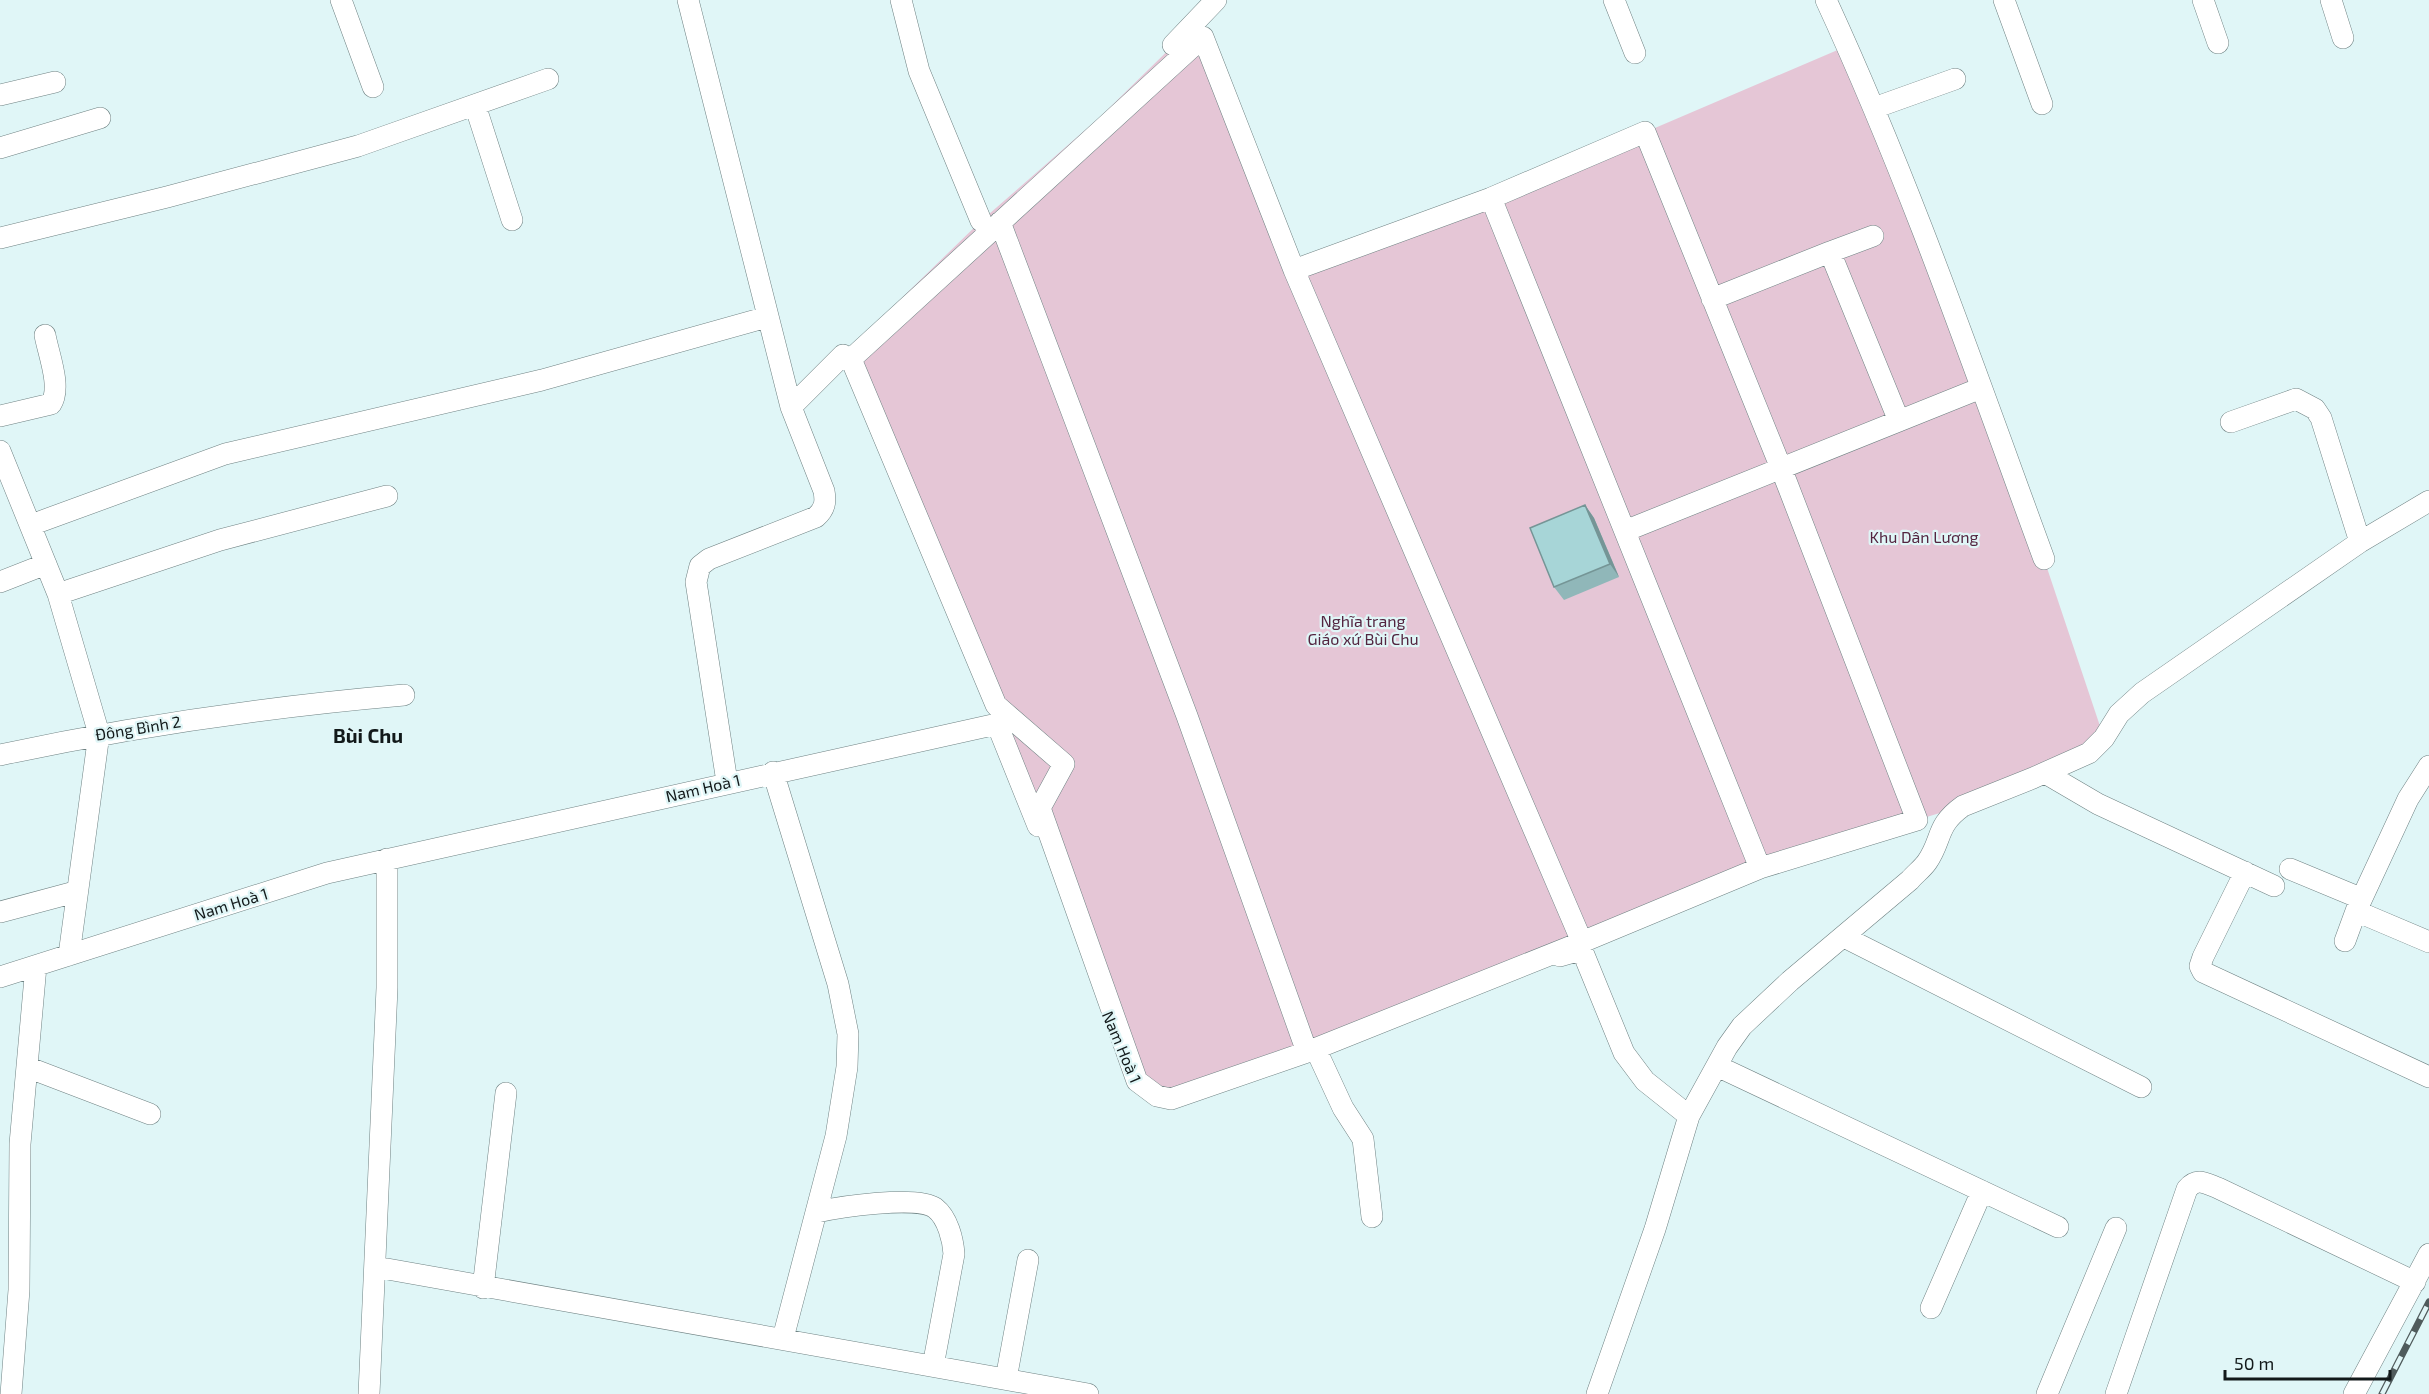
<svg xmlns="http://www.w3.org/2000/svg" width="2429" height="1394" font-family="'Exo 2',sans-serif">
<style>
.green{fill:#e5c6d6}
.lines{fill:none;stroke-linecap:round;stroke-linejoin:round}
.minor-casing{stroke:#6f8283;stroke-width:22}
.minor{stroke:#fff;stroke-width:21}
.rail-casing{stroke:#505b5c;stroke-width:7}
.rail{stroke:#e0f6f7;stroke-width:4.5;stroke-dasharray:14;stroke-linecap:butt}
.wall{fill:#90b7b9}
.shaded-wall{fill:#759596}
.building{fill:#a7d5d7;stroke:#759596;stroke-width:1.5}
.labels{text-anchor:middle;stroke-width:4.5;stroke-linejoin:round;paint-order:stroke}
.park-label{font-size:16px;fill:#532540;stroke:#e0f6f7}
.street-label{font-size:16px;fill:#12191a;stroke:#e0f6f7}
.quarter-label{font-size:20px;font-weight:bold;fill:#12191a;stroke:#e0f6f7}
</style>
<rect width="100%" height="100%" fill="#e0f6f7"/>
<!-- green -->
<path class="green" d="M 1197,22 L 1297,263 L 1491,198 L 1847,46 L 2044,559 L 2104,738 L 1963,806 L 1752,870 L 1169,1105 L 1134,1083 L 1019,777 L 843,355 L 981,221 L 1100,117 Z"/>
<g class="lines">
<!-- minor casing -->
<g class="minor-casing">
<path id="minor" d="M 341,0 L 373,87
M 688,0 L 791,407
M 901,0 L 919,71 L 981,221
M 1614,0 L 1635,53
M 1826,0 C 1910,182 1975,371 2044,559
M 2004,0 L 2042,104
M 2203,0 L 2218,43
M 2331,0 L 2343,38
M 1203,37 L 1294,270 L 1582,942 L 1307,1052 L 1171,1099 L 1157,1096 L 1137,1081 L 1040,808 L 1064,764 L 996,705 L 851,359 Z
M 1173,45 L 1216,0
M 0,95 L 55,82
M 475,105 L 512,220
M 1874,108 L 1955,79
M 0,148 L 100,118
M 1491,198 L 1645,132 L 1781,468 L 1917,820 L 1760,868
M 1000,222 L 1187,716 L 1307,1052
M 0,238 L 167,197 L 358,146 L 548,79
M 1830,252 L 1873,236
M 1294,270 L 1491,198 L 1760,868 L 1582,942
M 1712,299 L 1830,252 L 1899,421
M 0,416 L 51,404 C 62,387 48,353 45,335
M 2231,422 L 2296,399 L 2315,409 L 2321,418 L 2360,542
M 0,451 L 58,594
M 31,525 L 225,454 L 542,380 L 767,317
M 1625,531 L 1971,392
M 0,582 L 46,564
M 0,755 C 134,726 267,707 404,695
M 2429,766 L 2408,799 L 2356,911 L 2429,942
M 773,772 L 838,984 L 848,1034 L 847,1067 L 836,1136 L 783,1338
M 2045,773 L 2098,804 L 2274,886
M 727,782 L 696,582 L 700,566 L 709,559 L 816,517 C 825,509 826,502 824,491 L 791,407 L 843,355
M 2290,869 L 2360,898
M 2245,872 L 2203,957 L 2200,966 L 2203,972 L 2429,1077
M 0,912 L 75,892
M 1844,937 L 2141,1087
M 2345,941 L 2356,911
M 69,955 L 99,734 L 58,594 L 220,540 L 387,496
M 1560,956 L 1574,952 L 1584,955 L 1624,1053 L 1645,1081 L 1689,1116
M 0,977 L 327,873 L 997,724 L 1038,826
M 1318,1054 L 1343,1108 L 1363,1139 L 1372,1217
M 1717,1066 L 2058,1227
M 27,1067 L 150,1114
M 817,1212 C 839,1207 917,1195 935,1208 C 948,1218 953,1240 954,1254 L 933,1366
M 376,1267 L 1088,1394
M 483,1288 L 506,1093
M 1931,1308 L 1982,1191
M 1006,1379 L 1028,1260
M 11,1394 L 19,1290 L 20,1144 L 36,966
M 369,1394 L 387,988 L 387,859
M 1597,1394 L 1655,1229 L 1689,1116 L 1727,1047 L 1742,1026 L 1790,981 L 1910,880 C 1915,874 1922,869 1927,862 C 1943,839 1935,826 1963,806 L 2033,778 L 2089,753 L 2104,738 L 2119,714 L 2142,693 L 2360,542 L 2429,501
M 2047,1394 L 2116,1228
M 2116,1394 L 2187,1189 C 2197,1177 2205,1183 2218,1188 L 2415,1282
M 2354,1394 L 2429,1254"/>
</g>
<!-- minor -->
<use href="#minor" class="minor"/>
<!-- rail casing -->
<g class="rail-casing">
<path id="rail" d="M 2382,1394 L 2429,1302"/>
</g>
<!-- rail -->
<use href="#rail" class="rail"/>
</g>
<!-- wall -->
<path class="wall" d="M 1585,505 L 1594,518 L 1619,577 L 1564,600 L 1554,587 Z"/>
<!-- shaded-wall -->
<path class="shaded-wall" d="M 1585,505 L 1594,518 L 1619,577 L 1610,564 Z"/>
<!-- building -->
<path class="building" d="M 1585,505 L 1610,564 L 1554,587 L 1530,528 Z"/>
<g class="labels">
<!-- park labels -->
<g class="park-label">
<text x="1924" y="543">Khu Dân Lương</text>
<text x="1363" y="627">Nghĩa trang<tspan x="1363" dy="18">Giáo xứ Bùi Chu</tspan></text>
</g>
<!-- street labels -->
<g class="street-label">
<text transform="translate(138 728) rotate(-9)" y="6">Đông Bình 2</text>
<text transform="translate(703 788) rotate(-13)" y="6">Nam Hoà 1</text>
<text transform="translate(231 904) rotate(-17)" y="6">Nam Hoà 1</text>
<text transform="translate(1122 1047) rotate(67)" y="6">Nam Hoà 1</text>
</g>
<!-- quarter labels -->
<g class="quarter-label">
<text x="368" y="743">Bùi Chu</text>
</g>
</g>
<!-- scale -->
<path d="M2225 1370v9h165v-9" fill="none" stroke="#12191a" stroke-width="3"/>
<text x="2234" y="1370" font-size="18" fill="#12191a" stroke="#e0f6f7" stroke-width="4.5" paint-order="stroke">50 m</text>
</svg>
